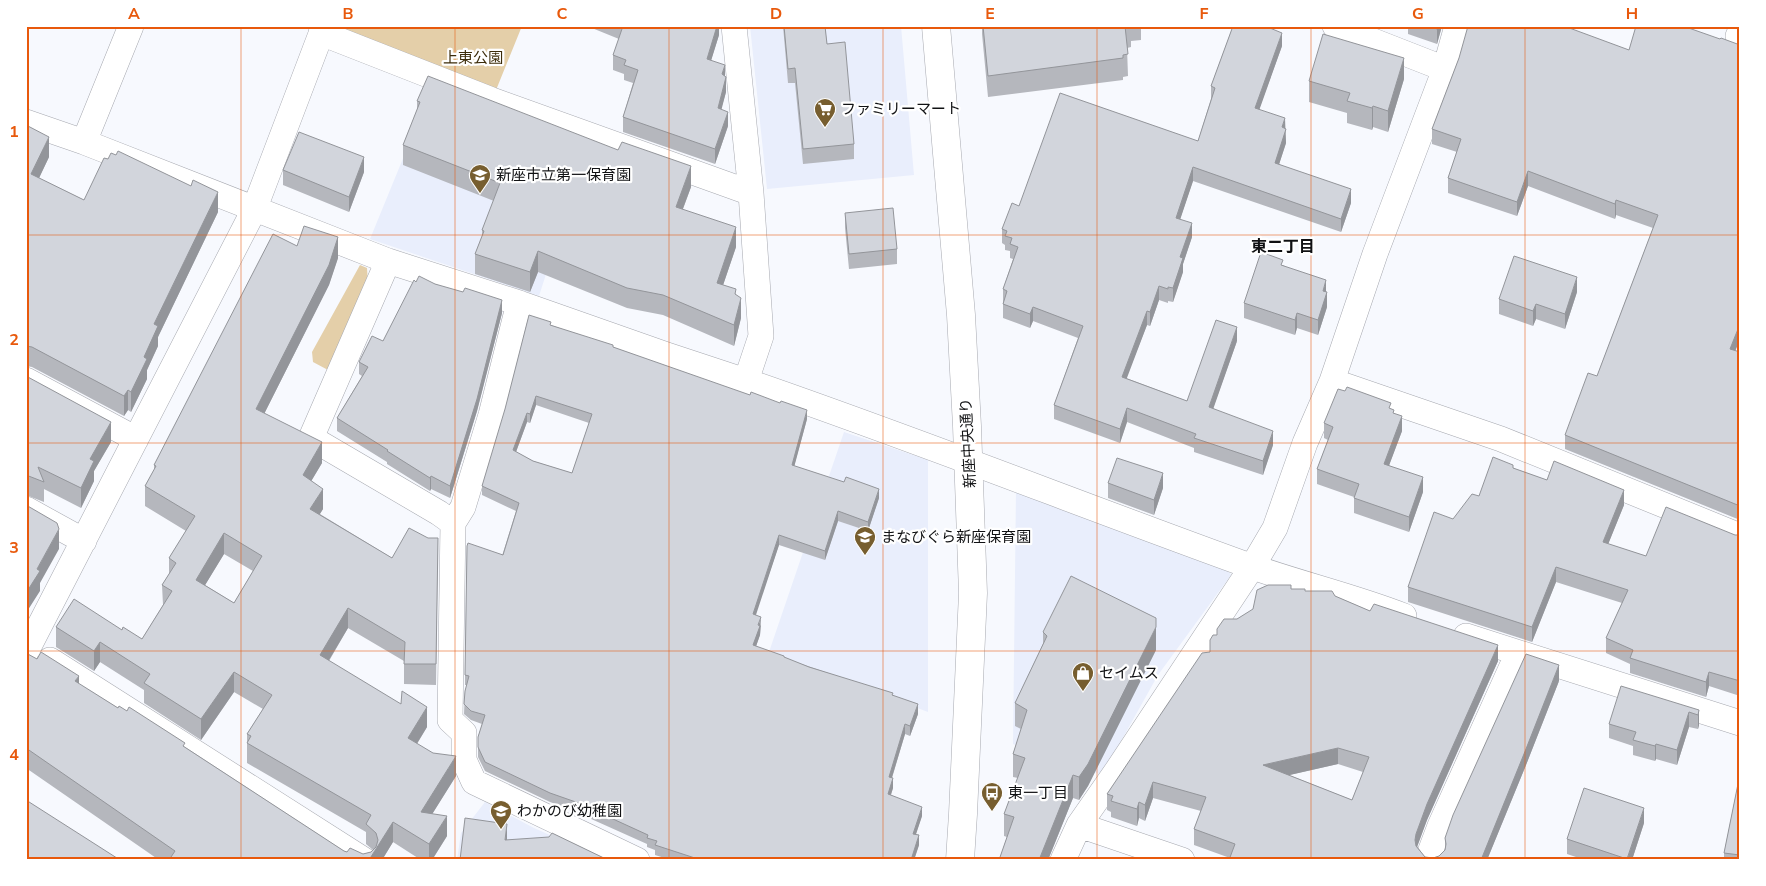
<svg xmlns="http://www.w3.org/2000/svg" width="1766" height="886" font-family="'Nunito Sans','Noto Sans JP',sans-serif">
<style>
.built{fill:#e9eefc}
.green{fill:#e4cfa9}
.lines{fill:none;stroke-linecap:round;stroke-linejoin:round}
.street-casing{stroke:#a7a9b0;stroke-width:26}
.secondary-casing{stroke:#a7a9b0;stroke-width:29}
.street{stroke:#fff;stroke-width:25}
.secondary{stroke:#fff;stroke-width:28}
.wall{fill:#b5b7bd;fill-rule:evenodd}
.shaded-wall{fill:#93959a}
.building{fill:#d2d5dc;stroke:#93959a;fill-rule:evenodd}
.grid{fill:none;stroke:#e8590c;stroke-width:1;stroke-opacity:0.55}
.labels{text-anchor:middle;stroke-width:4.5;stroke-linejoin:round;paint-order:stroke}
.park-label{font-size:15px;fill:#3c2c0a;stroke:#fff}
.poi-label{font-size:15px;fill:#101113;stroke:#fff;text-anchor:start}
.street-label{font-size:15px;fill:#101113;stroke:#fff}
.neighbourhood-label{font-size:16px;font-weight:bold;fill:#101113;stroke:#fff}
.neatline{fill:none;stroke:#e8590c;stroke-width:2}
.grid-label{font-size:16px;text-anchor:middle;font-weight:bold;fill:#e8590c}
</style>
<rect width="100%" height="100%" fill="#f7f9fe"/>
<!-- built -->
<path class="built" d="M 750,26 L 901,26 L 914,175 L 767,189 Z
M 431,90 L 586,150 L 539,296 L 370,239 Z
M 844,432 L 928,460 L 928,712 L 769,652 Z
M 1016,490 L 1223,564 L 1231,575 L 1158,675 L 1102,775 L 1013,744 Z
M 485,802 L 534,828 L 606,860 L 457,860 L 461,833 Z"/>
<!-- green -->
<path class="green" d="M 324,26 L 522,26 L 492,100 Z
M 360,265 L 367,268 L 368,285 L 328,370 L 313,362 L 312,352 Z"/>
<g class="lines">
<!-- street casing -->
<g class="street-casing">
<path id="street" d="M 734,26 L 751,193 L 761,336 L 746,381 C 915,439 1081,505 1250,566 C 1300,584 1353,596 1404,616
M 1335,26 L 1445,69
M 1740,32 L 1738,36 L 1740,37
M 321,33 L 492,100 L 751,193
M 26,122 L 84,142 L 388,261 L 519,303 L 667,355 L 746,381
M 84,142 L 131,26
M 388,261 L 311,438 L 439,513 L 453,523 L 450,720 L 464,733 L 464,760 L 474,782 L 637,860
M 26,380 L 136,439
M 1332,381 L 1501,439 L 1740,536
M 26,509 L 84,541
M 453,523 L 463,507 L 491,415 L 519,303
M 1466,636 L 1740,723
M 26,652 L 254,210 L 324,26
M 50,660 L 364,860
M 1079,825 L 1182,860
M 1063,860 L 1079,825 L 1116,772 L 1252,567 L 1275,528 L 1305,443 L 1332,381 L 1375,254 L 1445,69 L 1457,26
M 1432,860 L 1429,855 L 1440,826 L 1518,653"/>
</g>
<!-- secondary casing -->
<g class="secondary-casing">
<path id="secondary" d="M 936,26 L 961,315 L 967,426 L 973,593 L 963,814 L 960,860"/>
</g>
<!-- street -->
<use href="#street" class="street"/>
<!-- secondary -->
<use href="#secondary" class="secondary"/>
</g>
<!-- wall -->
<path class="wall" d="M 587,26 L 719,26 L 719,35 L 711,60 L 725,76 L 726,92 L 721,109 L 728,126 L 715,164 L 623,132 L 623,117 L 633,83 L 624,80 L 624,74 L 613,70 L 613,55 L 619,39 Z
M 783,26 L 825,26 L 827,44 L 854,144 L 854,159 L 803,164 L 795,83 L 788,83 Z
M 982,26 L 1141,26 L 1141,40 L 1131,41 L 1131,47 L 1127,48 L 1128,76 L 1123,77 L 1123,80 L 988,97 L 982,34 Z
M 1233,26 L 1270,26 L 1269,28 L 1282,46 L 1259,109 L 1285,128 L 1286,143 L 1279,164 L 1351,203 L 1341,232 L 1193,181 L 1180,219 L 1192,237 L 1183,264 L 1183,272 L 1173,302 L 1168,301 L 1168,303 L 1159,300 L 1150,326 L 1147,325 L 1126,378 L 1187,401 L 1237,341 L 1213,408 L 1273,445 L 1263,475 L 1194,452 L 1194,448 L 1127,422 L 1120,443 L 1054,419 L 1054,405 L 1078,338 L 1033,321 L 1030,328 L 1003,318 L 1003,289 L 1013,259 L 1010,258 L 1010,251 L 1005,250 L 1005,245 L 1002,243 L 1002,229 L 1019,206 L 1198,141 L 1211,99 L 1211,86 Z
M 1408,26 L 1442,26 L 1437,44 L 1408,34 Z
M 1564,26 L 1740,339 L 1735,351 L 1740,352 L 1740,520 L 1565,449 L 1565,435 L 1597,376 L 1653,228 L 1616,215 L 1615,219 L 1528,186 L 1517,216 L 1448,193 L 1448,178 L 1457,152 L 1432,144 L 1432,129 L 1459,58 Z
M 1404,79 L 1388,132 L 1373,127 L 1372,130 L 1347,123 L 1347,113 L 1309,102 L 1309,81 Z
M 417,101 L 691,187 L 683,209 L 736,247 L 723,285 L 736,294 L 741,318 L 734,346 L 663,315 L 627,308 L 538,272 L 530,292 L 475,274 L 475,254 L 482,236 L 482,230 L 494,201 L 403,165 L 403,145 L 417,110 Z
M 26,125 L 49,157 L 39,178 L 84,200 L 218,212 L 158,337 L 158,346 L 147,370 L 147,379 L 131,412 L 128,410 L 124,416 L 32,367 L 26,366 Z
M 283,170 L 364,172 L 349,212 L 283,185 Z
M 845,213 L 897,249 L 897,264 L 849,269 L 845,228 Z
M 297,246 L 338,258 L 329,285 L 264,414 L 322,463 L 311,481 L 323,509 L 320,514 L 392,558 L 428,538 L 438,538 L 436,685 L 404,684 L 404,661 L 348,628 L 329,661 L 427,727 L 417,744 L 456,776 L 432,814 L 447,836 L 432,860 L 421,860 L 393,842 L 382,860 L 159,860 L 26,768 L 26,653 L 79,684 L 118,708 L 185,747 L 344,851 L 347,852 L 363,854 L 371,852 L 373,850 L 366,844 L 366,832 L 247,763 L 247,734 L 263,709 L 234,692 L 201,740 L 144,703 L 144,690 L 100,662 L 94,671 L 56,647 L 56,627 L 122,630 L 142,639 L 163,605 L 162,585 L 169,574 L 169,558 L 186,531 L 145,506 L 145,486 L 154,470 L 154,465 ZM 224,554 L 253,571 L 234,603 L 205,585 Z
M 1283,265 L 1326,292 L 1327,307 L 1318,335 L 1297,328 L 1295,335 L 1244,318 L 1244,303 Z
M 416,282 L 435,284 L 502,313 L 477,411 L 450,498 L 431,489 L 430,491 L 387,464 L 387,462 L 337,431 L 337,418 L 362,376 L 359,374 L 359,362 L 383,341 Z
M 1577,292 L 1565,329 L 1536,319 L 1533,326 L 1499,314 L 1499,299 Z
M 551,325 L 613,347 L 807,419 L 794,466 L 879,498 L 868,531 L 838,521 L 825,560 L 779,545 L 755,615 L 761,626 L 760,635 L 756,646 L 784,658 L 893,695 L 918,714 L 910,736 L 905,734 L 892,778 L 893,788 L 891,795 L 922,816 L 916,834 L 919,845 L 914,860 L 671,860 L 655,855 L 655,850 L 647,847 L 647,844 L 589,818 L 589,816 L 550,802 L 485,771 L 478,757 L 478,737 L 482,724 L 471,720 L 464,714 L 465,691 L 467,685 L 465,685 L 465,675 L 516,511 L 482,495 L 482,486 ZM 536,405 L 589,423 L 572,473 L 533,461 L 516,452 L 527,422 L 530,423 Z
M 26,376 L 111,442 L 94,471 L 94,481 L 81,508 L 44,489 L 44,502 L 26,495 Z
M 1391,409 L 1402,431 L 1389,465 L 1423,492 L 1409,532 L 1354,513 L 1354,497 L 1317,484 L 1317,469 L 1328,440 L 1324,438 L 1324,423 Z
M 1513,468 L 1547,480 L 1624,505 L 1608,544 L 1646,556 L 1735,535 L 1740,535 L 1740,696 L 1709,686 L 1706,697 L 1630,673 L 1630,664 L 1606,653 L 1606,638 L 1622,603 L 1556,582 L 1532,642 L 1408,602 L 1408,587 L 1453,519 L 1479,496 Z
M 1108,483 L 1163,488 L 1154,515 L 1108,498 Z
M 1291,589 L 1335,596 L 1370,611 L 1498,661 L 1427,820 L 1417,846 L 1425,857 L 1433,858 L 1439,856 L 1445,850 L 1445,838 L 1559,681 L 1526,765 L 1487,860 L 1229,860 L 1230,858 L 1194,845 L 1194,829 L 1201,811 L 1153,798 L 1145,821 L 1139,818 L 1137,826 L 1111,817 L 1111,812 L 1107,810 L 1107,794 L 1210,652 L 1217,635 L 1237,619 ZM 1338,764 L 1363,772 L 1352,800 L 1289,775 Z
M 1043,632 L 1156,650 L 1088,786 L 1079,800 L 1073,798 L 1048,860 L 999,860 L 1007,837 L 1004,836 L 1004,814 L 1018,778 L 1013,777 L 1013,754 L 1021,729 L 1015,726 L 1015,703 L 1043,644 Z
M 1699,710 L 1699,725 L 1698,729 L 1689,727 L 1677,765 L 1656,759 L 1655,761 L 1633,755 L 1633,746 L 1609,738 L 1609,724 Z
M 1740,774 L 1740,860 L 1724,860 L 1724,853 Z
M 1644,823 L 1632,860 L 1585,860 L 1567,854 L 1567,839 Z"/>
<!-- shaded-wall -->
<path class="shaded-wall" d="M 717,26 L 719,26 L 719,35 L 707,74 L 707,59 Z
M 1438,26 L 1442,26 L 1437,44 L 1437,29 Z
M 1282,33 L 1282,46 L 1255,122 L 1255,108 Z
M 1404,58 L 1404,79 L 1388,132 L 1388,111 Z
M 725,65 L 725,79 L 722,74 Z
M 726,77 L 726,92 L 718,123 L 718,108 Z
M 1373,106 L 1373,127 L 1372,130 L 1372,108 Z
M 728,112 L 728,126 L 715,164 L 715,149 Z
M 1285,118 L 1286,143 L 1275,177 L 1275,163 L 1282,127 Z
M 49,137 L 49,157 L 31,195 L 31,174 Z
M 364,157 L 364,172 L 349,212 L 349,197 Z
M 691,166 L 691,187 L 676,227 L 676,207 Z
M 1193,167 L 1193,181 L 1176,232 L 1176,218 Z
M 1528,171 L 1528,186 L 1517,216 L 1517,202 Z
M 1351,189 L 1351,203 L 1341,232 L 1341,219 Z
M 218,192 L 218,212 L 158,337 L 158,346 L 147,370 L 147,379 L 131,412 L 131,392 L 154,324 Z
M 1616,200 L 1616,215 L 1615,219 L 1615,204 Z
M 1192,223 L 1192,237 L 1183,264 L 1183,272 L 1173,302 L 1173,288 L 1180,257 Z
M 736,227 L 736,247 L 717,303 L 717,283 Z
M 338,237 L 338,258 L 329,285 L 256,430 L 256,409 Z
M 538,251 L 538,272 L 530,292 L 530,272 Z
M 1577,277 L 1577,292 L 1565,329 L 1565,314 Z
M 1326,280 L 1326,294 L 1327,292 L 1327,307 L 1318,335 L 1318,320 L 1323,291 Z
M 1159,286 L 1159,300 L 1150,326 L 1150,312 Z
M 741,298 L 741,318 L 734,346 L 734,325 Z
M 502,300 L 502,313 L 477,411 L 450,498 L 450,486 Z
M 1536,304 L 1536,319 L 1533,326 L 1533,311 Z
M 1033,307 L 1033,321 L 1030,328 L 1030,314 Z
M 1147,311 L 1147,325 L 1122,391 L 1122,377 Z
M 1297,313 L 1297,328 L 1295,335 L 1295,320 Z
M 1740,324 L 1740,339 L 1730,364 L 1730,349 Z
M 1237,327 L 1237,341 L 1209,421 L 1209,407 Z
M 128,390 L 128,410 L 124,416 L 124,396 Z
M 536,396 L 536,405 L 530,423 L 530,414 Z
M 1127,408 L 1127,422 L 1120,443 L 1120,429 Z
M 807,410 L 807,419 L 792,475 L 792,465 Z
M 527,413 L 527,422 L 513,460 L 513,450 Z
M 1402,416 L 1402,431 L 1384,479 L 1384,464 Z
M 111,422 L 111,442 L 94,471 L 94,481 L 81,508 L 81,488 L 90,459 Z
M 1273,431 L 1273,445 L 1263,475 L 1263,461 Z
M 322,442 L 322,463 L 303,495 L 303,475 Z
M 1163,473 L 1163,488 L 1154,515 L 1154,500 Z
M 431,476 L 431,489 L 430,491 L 430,478 Z
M 1423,477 L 1423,492 L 1409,532 L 1409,517 Z
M 323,489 L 323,509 L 310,529 L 310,509 Z
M 879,489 L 879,498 L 868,531 L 868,522 Z
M 1624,490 L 1624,505 L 1603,557 L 1603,542 Z
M 838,511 L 838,521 L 825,560 L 825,551 Z
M 59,529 L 59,549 L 40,583 L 40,591 L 26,613 L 26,593 L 37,569 Z
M 224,533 L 224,554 L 196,600 L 196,580 Z
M 779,535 L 779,545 L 753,624 L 753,614 Z
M 1556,567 L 1556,582 L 1532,642 L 1532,627 Z
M 348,608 L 348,628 L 320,675 L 320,655 Z
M 761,617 L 760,635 L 753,655 L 753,645 Z
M 1156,627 L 1156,650 L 1088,786 L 1079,800 L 1079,777 Z
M 100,642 L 100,662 L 94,671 L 94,651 Z
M 1498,645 L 1498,661 L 1427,820 L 1416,850 L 1415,840 L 1416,834 L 1427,804 Z
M 1559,665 L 1559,681 L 1526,765 L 1487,860 L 1481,860 Z
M 234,672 L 234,692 L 201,740 L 201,719 Z
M 1709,672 L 1709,686 L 1706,697 L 1706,682 Z
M 79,676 L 79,696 L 75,681 Z
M 918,704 L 918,714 L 910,736 L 910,726 Z
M 427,707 L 427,727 L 408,758 L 408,738 Z
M 1699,710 L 1699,725 L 1698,729 L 1698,715 Z
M 1689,712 L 1689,727 L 1677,765 L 1677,750 Z
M 905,724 L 905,734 L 889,787 L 889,777 Z
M 1656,744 L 1656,759 L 1655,761 L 1655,746 Z
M 1338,748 L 1338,764 L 1263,781 L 1263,765 Z
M 456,756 L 456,776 L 421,832 L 421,812 Z
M 1073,775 L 1073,798 L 1048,860 L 1039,860 Z
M 893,778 L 893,788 L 888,803 L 888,794 Z
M 1153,782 L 1153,798 L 1145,821 L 1145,805 Z
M 1139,802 L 1139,818 L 1137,826 L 1137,809 Z
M 922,807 L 922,816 L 913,843 L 913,834 Z
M 1644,808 L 1644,823 L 1632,860 L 1627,860 Z
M 447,816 L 447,836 L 432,860 L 429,860 L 429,844 Z
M 393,822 L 393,842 L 382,860 L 369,860 Z
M 507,824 L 507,844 L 505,840 Z
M 919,835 L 919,845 L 914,860 L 911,860 Z"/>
<!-- building -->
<path class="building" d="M 623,26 L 717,26 L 707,59 L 725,65 L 722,74 L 726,77 L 718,108 L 728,112 L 715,149 L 623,117 L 638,70 L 624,65 L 626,60 L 613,55 Z
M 784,26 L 825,26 L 827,44 L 845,42 L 854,144 L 803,149 L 795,68 L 788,69 Z
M 983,26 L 1126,26 L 1125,26 L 1128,54 L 1123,55 L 1123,58 L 988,76 Z
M 1233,26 L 1265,26 L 1282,33 L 1255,108 L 1285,118 L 1282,127 L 1286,129 L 1275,163 L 1351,189 L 1341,219 L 1193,167 L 1176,218 L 1192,223 L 1180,257 L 1183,258 L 1173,288 L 1168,287 L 1168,289 L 1159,286 L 1150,312 L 1147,311 L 1122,377 L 1187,401 L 1216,320 L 1237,327 L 1209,407 L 1273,431 L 1263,461 L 1194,438 L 1196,434 L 1127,408 L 1120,429 L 1054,405 L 1083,326 L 1033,307 L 1030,314 L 1003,304 L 1007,291 L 1003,289 L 1018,247 L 1010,244 L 1012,238 L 1005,236 L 1007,231 L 1002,229 L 1012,203 L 1019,206 L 1060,93 L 1198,141 L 1215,88 L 1211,86 Z
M 1429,26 L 1438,26 L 1437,29 Z
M 1468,26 L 1564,26 L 1629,50 L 1636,26 L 1683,26 L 1720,39 L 1721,38 L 1740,45 L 1740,324 L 1730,349 L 1740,352 L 1740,506 L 1565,435 L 1588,373 L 1597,376 L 1658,215 L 1616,200 L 1615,204 L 1528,171 L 1517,202 L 1448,178 L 1461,139 L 1432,129 L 1459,58 Z
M 1323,34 L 1404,58 L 1388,111 L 1373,106 L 1372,108 L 1347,101 L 1350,93 L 1309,81 Z
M 428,76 L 618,150 L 622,142 L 691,166 L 676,207 L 736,227 L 717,283 L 736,289 L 735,294 L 741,298 L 734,325 L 663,295 L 627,288 L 538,251 L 530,272 L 475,254 L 484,231 L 482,230 L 500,183 L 403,145 L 420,102 L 417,101 Z
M 26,125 L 49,137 L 31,174 L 84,200 L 104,158 L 108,159 L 111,153 L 116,155 L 118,151 L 191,186 L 193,180 L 218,192 L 154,324 L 158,326 L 144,357 L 147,359 L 131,392 L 128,390 L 124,396 L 32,347 L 26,346 Z
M 299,132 L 364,157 L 349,197 L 283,170 Z
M 893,208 L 897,249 L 849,254 L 845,213 Z
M 304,226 L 338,237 L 329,265 L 256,409 L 322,442 L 303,475 L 323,489 L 310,509 L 392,558 L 409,528 L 428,538 L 438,538 L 436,664 L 404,664 L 405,642 L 348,608 L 320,655 L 401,704 L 402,691 L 427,707 L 408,738 L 433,753 L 456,756 L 421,812 L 447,816 L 429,844 L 393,822 L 369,860 L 169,860 L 175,851 L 26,748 L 26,653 L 37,659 L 41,652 L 79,676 L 75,681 L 118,708 L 119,706 L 127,711 L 129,707 L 185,743 L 183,746 L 344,851 L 347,852 L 350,848 L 363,854 L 371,852 L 376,847 L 378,840 L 376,833 L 366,824 L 371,815 L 247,743 L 251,736 L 247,734 L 272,695 L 234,672 L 201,719 L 144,683 L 150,674 L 100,642 L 94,651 L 56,627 L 74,599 L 122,630 L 123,627 L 142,639 L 172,591 L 162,585 L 176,563 L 169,558 L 195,516 L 145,486 L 156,466 L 154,465 L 273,234 L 297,246 ZM 224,533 L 262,556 L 234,603 L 196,580 Z
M 1261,252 L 1283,260 L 1281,265 L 1326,280 L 1323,291 L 1327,292 L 1318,320 L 1297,313 L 1295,320 L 1244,303 Z
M 1514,256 L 1577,277 L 1565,314 L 1536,304 L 1533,311 L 1499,299 Z
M 419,276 L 435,284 L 463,292 L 465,288 L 502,300 L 477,399 L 450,486 L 431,476 L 430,478 L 387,451 L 388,450 L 337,418 L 368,367 L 359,362 L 372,336 L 383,341 L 414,280 L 416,282 Z
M 529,315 L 551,322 L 550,325 L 613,345 L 613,347 L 750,395 L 751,392 L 780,403 L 781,401 L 807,410 L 792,465 L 844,482 L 846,477 L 879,489 L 868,522 L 838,511 L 825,551 L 779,535 L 753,614 L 761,617 L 758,625 L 760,626 L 753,645 L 784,656 L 784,657 L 809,667 L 893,693 L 892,695 L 918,704 L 910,726 L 905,724 L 889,777 L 893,778 L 888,794 L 922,807 L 913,834 L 919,835 L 911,860 L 701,860 L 655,845 L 657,841 L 647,838 L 648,835 L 589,808 L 590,807 L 550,793 L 485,762 L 478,747 L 478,737 L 485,715 L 471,711 L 464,704 L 465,691 L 469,676 L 465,675 L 467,546 L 468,543 L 503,555 L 519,503 L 482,486 L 505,409 ZM 536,396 L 592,414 L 572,473 L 533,461 L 513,450 L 527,413 L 530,414 Z
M 26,376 L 111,422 L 90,459 L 94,461 L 81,488 L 38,467 L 44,482 L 26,475 Z
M 1347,387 L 1391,403 L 1389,408 L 1394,410 L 1393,413 L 1402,416 L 1384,464 L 1423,477 L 1409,517 L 1354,498 L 1359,484 L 1317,469 L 1333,427 L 1324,423 L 1338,389 L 1345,391 Z
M 1493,457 L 1513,465 L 1513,468 L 1547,480 L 1554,461 L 1624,490 L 1603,542 L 1646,556 L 1666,507 L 1735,535 L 1740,535 L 1740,681 L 1709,672 L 1706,682 L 1630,658 L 1633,650 L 1606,638 L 1628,590 L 1556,567 L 1532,627 L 1408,587 L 1434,512 L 1453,519 L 1472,494 L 1479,496 Z
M 1117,458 L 1163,473 L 1154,500 L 1108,483 Z
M 26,505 L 57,523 L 59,529 L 37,569 L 40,571 L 26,593 Z
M 1071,576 L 1156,618 L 1156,627 L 1088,764 L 1079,777 L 1073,775 L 1039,860 L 999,860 L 1014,817 L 1004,814 L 1025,758 L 1013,754 L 1027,710 L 1015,703 L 1047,636 L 1043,632 Z
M 1268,585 L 1291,585 L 1291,589 L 1305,589 L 1305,591 L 1332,591 L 1335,596 L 1370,611 L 1374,604 L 1498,645 L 1427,804 L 1416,834 L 1415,840 L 1416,846 L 1425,857 L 1433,858 L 1439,856 L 1445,850 L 1446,844 L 1445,838 L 1453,815 L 1526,654 L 1559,665 L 1526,749 L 1481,860 L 1229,860 L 1235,844 L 1194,829 L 1206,797 L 1153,782 L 1145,805 L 1139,802 L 1137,809 L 1111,801 L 1113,796 L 1107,794 L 1202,653 L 1210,652 L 1210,640 L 1213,635 L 1217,635 L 1217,629 L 1224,619 L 1237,619 L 1253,609 L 1257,590 ZM 1338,748 L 1369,757 L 1352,800 L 1263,765 Z
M 1621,686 L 1699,710 L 1698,715 L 1689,712 L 1677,750 L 1656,744 L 1655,746 L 1633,740 L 1636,732 L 1609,724 Z
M 1740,774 L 1740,855 L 1724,853 Z
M 1584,788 L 1644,808 L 1627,859 L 1567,839 Z
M 26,800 L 120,860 L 26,860 Z
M 465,818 L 507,824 L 505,840 L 549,837 L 552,833 L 608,860 L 460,860 Z"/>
<!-- grid -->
<path class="grid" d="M 241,26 L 241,860M 455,26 L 455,860M 669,26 L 669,860M 883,26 L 883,860M 1097,26 L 1097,860M 1311,26 L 1311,860M 1525,26 L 1525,860M 26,235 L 1740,235M 26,443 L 1740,443M 26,651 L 1740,651"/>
<!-- icons -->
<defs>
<g id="supermarket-pin" transform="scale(1.125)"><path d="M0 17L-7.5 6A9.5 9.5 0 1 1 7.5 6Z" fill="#775e2f" stroke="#fff"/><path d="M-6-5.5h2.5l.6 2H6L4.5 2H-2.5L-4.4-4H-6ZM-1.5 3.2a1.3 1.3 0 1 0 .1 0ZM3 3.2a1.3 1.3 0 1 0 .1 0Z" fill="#fff"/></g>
<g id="school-pin" transform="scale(1.125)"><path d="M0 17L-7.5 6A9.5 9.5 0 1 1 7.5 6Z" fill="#775e2f" stroke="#fff"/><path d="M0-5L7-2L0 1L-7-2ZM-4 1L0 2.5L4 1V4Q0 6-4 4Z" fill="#fff"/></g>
<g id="shop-pin" transform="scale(1.125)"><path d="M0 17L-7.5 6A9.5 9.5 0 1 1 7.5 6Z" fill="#775e2f" stroke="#fff"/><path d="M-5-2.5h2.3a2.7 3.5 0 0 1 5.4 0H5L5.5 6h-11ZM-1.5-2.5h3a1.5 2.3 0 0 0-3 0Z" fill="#fff"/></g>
<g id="bus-pin" transform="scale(1.125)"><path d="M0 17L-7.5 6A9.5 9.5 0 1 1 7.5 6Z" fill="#775e2f" stroke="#fff"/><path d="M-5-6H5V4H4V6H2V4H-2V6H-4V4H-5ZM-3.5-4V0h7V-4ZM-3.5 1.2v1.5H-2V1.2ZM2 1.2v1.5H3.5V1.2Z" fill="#fff"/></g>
</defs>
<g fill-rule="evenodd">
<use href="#supermarket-pin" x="825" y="109"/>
<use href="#school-pin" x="480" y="175"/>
<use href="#school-pin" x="865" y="537"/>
<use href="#shop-pin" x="1083" y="673"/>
<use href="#bus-pin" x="992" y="793"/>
<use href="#school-pin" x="501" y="811"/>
</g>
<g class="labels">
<!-- park labels -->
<g class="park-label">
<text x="473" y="63">上東公園</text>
</g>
<!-- poi labels -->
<g class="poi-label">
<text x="841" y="114">ファミリーマート</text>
<text x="496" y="180">新座市立第一保育園</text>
<text x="881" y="542">まなびぐら新座保育園</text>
<text x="1099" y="678">セイムス</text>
<text x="1008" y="798">東一丁目</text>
<text x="517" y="816">わかのび幼稚園</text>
</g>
<!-- street labels -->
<g class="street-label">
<text transform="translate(968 443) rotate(-93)" y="5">新座中央通り</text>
</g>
<!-- neighbourhood labels -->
<g class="neighbourhood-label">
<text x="1283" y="252">東二丁目</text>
</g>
</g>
<!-- border -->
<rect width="1766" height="886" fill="none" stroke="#ffffff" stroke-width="55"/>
<rect x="28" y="28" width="1710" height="830" class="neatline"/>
<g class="grid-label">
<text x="134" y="19">A</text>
<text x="348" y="19">B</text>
<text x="562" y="19">C</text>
<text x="776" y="19">D</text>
<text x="990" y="19">E</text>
<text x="1204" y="19">F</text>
<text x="1418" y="19">G</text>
<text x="1632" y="19">H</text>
<text x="14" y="137">1</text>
<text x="14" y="345">2</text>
<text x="14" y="553">3</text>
<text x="14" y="760">4</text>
</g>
</svg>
